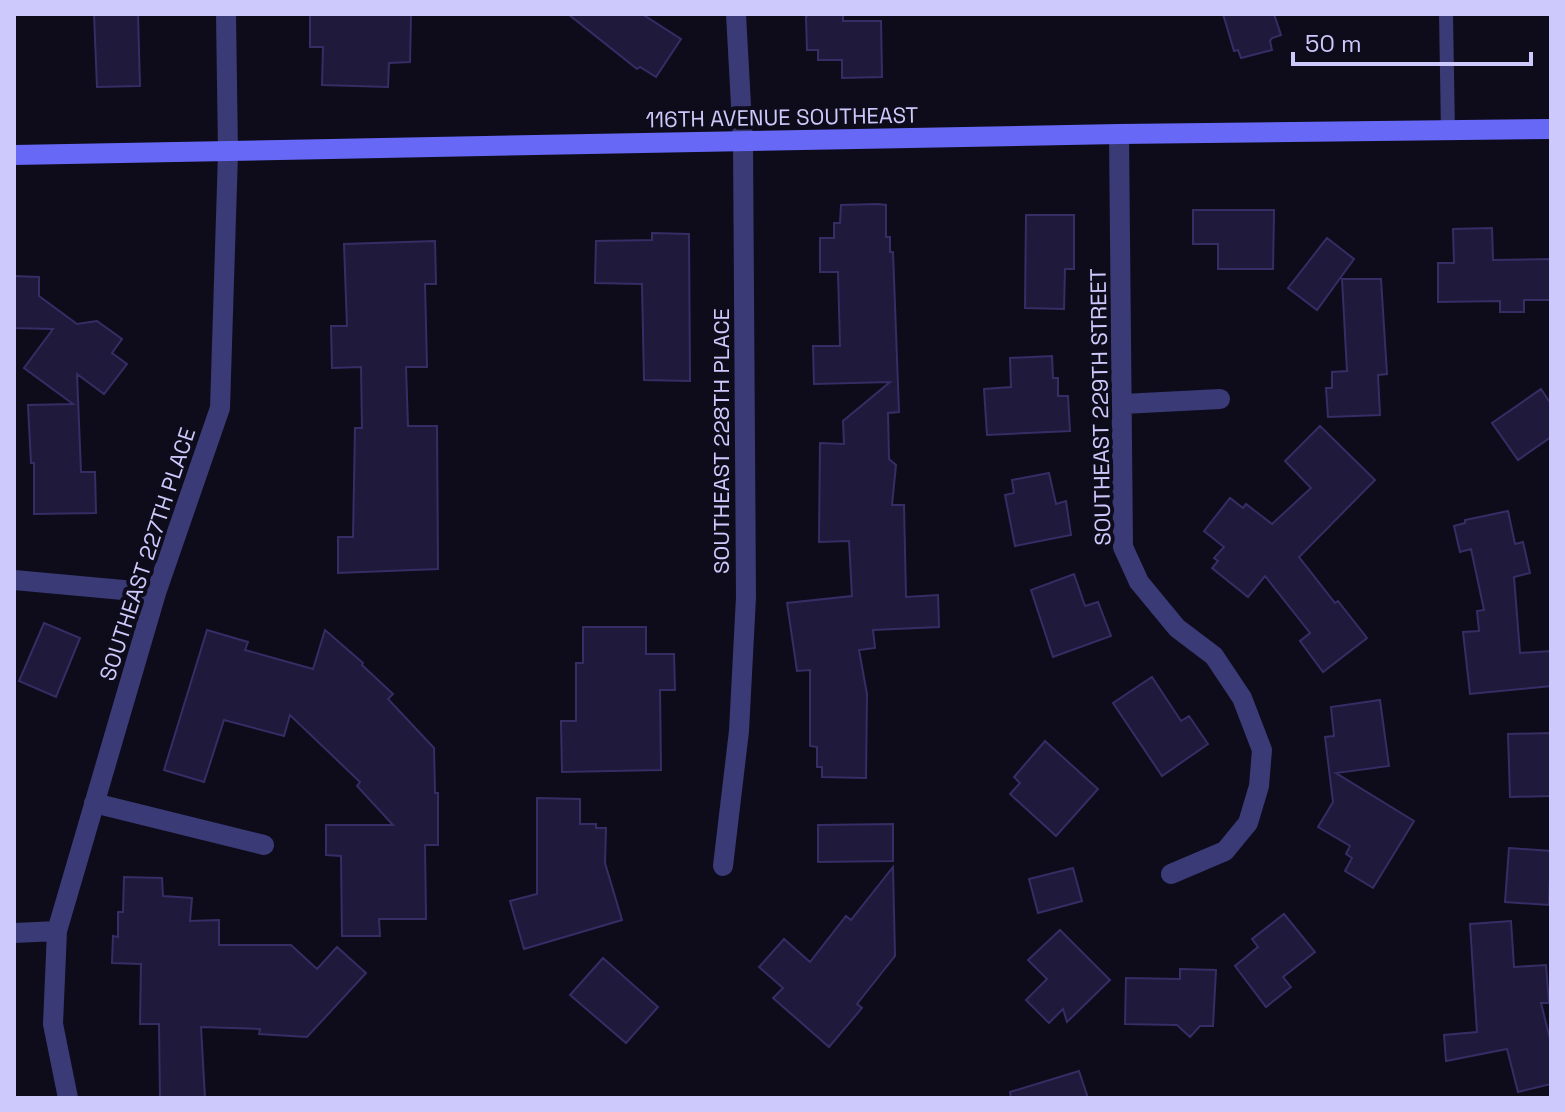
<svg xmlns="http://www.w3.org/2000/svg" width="1565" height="1112" font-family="'Space Grotesk',sans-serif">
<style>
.building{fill:#1f193b;stroke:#362d65;stroke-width:2}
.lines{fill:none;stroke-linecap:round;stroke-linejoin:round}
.lane{stroke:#3a3a77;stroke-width:14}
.street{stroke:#3a3a77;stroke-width:20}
.secondary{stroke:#6768f5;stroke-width:20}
.labels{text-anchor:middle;stroke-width:8;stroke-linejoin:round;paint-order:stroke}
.street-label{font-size:22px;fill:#cdc9fc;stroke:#0e0c1b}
</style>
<rect width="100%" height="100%" fill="#0e0c1b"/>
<!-- building -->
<path class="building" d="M 94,14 L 138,14 L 140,86 L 97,87 Z
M 310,14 L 411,14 L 410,62 L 389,63 L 388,87 L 322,85 L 323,47 L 310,47 Z
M 568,14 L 642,14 L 681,39 L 656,77 L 640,67 L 637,69 Z
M 809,14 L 843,14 L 843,21 L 881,21 L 882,77 L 842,78 L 842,60 L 818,60 L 818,50 L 807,50 L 806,17 Z
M 1223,14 L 1274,14 L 1281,35 L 1272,38 L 1270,41 L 1272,50 L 1241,58 L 1238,50 L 1234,51 Z
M 878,204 L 886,205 L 886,237 L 890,237 L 890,252 L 893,252 L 899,412 L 888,413 L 889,459 L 896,465 L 892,505 L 904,505 L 906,597 L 938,595 L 939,627 L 873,630 L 875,648 L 859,650 L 867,694 L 866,778 L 822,777 L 822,767 L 817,767 L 817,747 L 810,746 L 810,670 L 797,671 L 787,603 L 852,596 L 849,541 L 819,542 L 820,443 L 844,444 L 843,421 L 890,382 L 814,384 L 813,346 L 840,346 L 838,272 L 820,272 L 820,238 L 834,238 L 834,223 L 840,223 L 841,205 Z
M 1193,210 L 1274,210 L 1273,269 L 1218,269 L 1218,244 L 1193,244 Z
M 1026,215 L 1074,215 L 1074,269 L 1065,269 L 1064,309 L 1025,308 Z
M 1492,228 L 1493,260 L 1551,259 L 1551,300 L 1524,300 L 1524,312 L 1500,312 L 1500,301 L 1438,302 L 1438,263 L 1454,263 L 1453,229 Z
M 652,233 L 689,234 L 690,381 L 644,380 L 642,284 L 595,283 L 596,241 L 652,240 Z
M 1327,238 L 1354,259 L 1317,310 L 1288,288 Z
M 435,241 L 436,284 L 425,284 L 427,367 L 406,367 L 408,426 L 437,426 L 438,569 L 338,573 L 338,537 L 353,537 L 355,428 L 362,428 L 361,367 L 332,368 L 331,326 L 347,326 L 344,244 Z
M 14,276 L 39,277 L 39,296 L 77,324 L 97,321 L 122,339 L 112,353 L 127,364 L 104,394 L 77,374 L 81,472 L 95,472 L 96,513 L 34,514 L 34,463 L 31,463 L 28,405 L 73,404 L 24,368 L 53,329 L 14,328 Z
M 1342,279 L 1381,279 L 1387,374 L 1378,375 L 1380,415 L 1328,417 L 1326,388 L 1332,388 L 1332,372 L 1347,371 Z
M 1052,356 L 1053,378 L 1058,378 L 1058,396 L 1068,396 L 1070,431 L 987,435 L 984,389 L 1011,387 L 1010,358 Z
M 1541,389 L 1551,404 L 1551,437 L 1518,460 L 1492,423 Z
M 1320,426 L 1375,480 L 1299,557 L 1335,603 L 1338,601 L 1367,638 L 1323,672 L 1300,641 L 1310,633 L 1265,576 L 1248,597 L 1212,568 L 1218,561 L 1214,558 L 1224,547 L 1204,531 L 1230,498 L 1243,508 L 1246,504 L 1272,524 L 1311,488 L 1285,461 Z
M 1049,473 L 1056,504 L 1066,501 L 1071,535 L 1015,546 L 1005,495 L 1014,493 L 1012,480 Z
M 1508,511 L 1515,544 L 1523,542 L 1530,573 L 1514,577 L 1520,653 L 1551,651 L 1551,686 L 1470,694 L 1463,632 L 1479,631 L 1477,611 L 1484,610 L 1471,549 L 1460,552 L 1454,526 L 1465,523 L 1465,520 Z
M 1074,574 L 1085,606 L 1098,602 L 1111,636 L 1053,657 L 1031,590 Z
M 44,623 L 80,638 L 56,697 L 19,681 Z
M 583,627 L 646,627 L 646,654 L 674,654 L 675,690 L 660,690 L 661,770 L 562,772 L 561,721 L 576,721 L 576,663 L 583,663 Z
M 207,630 L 248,642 L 245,650 L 313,669 L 325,630 L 363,663 L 362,665 L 393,694 L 388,699 L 434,748 L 435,793 L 438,793 L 438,845 L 425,845 L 426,919 L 379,919 L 380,936 L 342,936 L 341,856 L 326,855 L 326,825 L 393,825 L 357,786 L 360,782 L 290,715 L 284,736 L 224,720 L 204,782 L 164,770 Z
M 1152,677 L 1181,721 L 1189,716 L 1208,744 L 1162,776 L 1113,703 Z
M 1380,700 L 1389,766 L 1336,773 L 1414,821 L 1373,888 L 1345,871 L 1352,858 L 1346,854 L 1350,846 L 1318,827 L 1333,802 L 1325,737 L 1334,736 L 1331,707 Z
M 1551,733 L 1551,796 L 1510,797 L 1508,734 Z
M 1045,741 L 1098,789 L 1056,836 L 1010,794 L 1020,783 L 1014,777 Z
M 537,798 L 580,799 L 580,824 L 596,824 L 596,828 L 606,828 L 605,863 L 622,920 L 524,949 L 510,901 L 537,894 Z
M 893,824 L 893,861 L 818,862 L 818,825 Z
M 1509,848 L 1551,851 L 1549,905 L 1505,902 Z
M 893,867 L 895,956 L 857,1004 L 862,1008 L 829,1047 L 773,998 L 783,988 L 759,967 L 784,939 L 810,962 L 846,916 L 851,920 Z
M 1073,868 L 1082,901 L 1038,913 L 1029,879 Z
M 124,877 L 162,878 L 163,896 L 192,898 L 190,921 L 219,920 L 219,945 L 291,945 L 317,969 L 337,947 L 366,973 L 307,1037 L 259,1034 L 260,1029 L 201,1027 L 205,1098 L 160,1098 L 159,1024 L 140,1024 L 141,964 L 112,963 L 113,936 L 118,937 L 118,912 L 123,912 Z
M 1284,914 L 1315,952 L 1283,977 L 1291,987 L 1266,1007 L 1235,966 L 1258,947 L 1252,939 Z
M 1511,921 L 1514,967 L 1546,965 L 1549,1003 L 1541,1003 L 1551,1043 L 1551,1084 L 1518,1092 L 1507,1049 L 1446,1061 L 1444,1035 L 1477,1032 L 1470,924 Z
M 1060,930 L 1110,980 L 1067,1022 L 1063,1009 L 1049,1023 L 1026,1000 L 1047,979 L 1028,960 Z
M 603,958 L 658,1007 L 626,1043 L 570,995 Z
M 1180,969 L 1216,970 L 1213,1026 L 1200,1026 L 1190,1037 L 1177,1025 L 1125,1024 L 1126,978 L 1180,979 Z
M 1079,1071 L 1088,1098 L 1011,1098 L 1010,1092 Z"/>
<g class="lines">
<!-- lane -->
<path class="lane" d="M 1446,14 L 1448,132"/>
<!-- street -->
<path class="street" d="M 1119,134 L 1123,547 L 1139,582 L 1177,628 L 1214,656 L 1242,698 L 1262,750 L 1259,786 L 1248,823 L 1225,851 L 1171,874
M 1123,404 L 1220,399
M 14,580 L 156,593
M 94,803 L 264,845
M 723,866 L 739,731 L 746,597 L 743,142 L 736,14
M 14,933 L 57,931
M 68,1098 L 53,1024 L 57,931 L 156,593 L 220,408 L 228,153 L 226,14"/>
<!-- secondary -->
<path class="secondary" d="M 14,155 L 1119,134 L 1551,129"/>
</g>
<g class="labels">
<!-- street labels -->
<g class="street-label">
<text transform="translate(782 117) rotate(-1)" y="8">116TH AVENUE SOUTHEAST</text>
<text transform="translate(1100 407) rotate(-91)" y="8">SOUTHEAST 229TH STREET</text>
<text transform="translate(721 441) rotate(-90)" y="8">SOUTHEAST 228TH PLACE</text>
<text transform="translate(147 554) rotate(-72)" y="8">SOUTHEAST 227TH PLACE</text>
</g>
</g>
<!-- border -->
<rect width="1565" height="1112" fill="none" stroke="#cdc9fc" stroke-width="32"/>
<!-- scale -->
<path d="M1293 52v12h238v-12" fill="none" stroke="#cdc9fc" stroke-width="4"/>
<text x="1305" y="52" font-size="24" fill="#cdc9fc" stroke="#0e0c1b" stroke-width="6" paint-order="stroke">50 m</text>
</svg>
